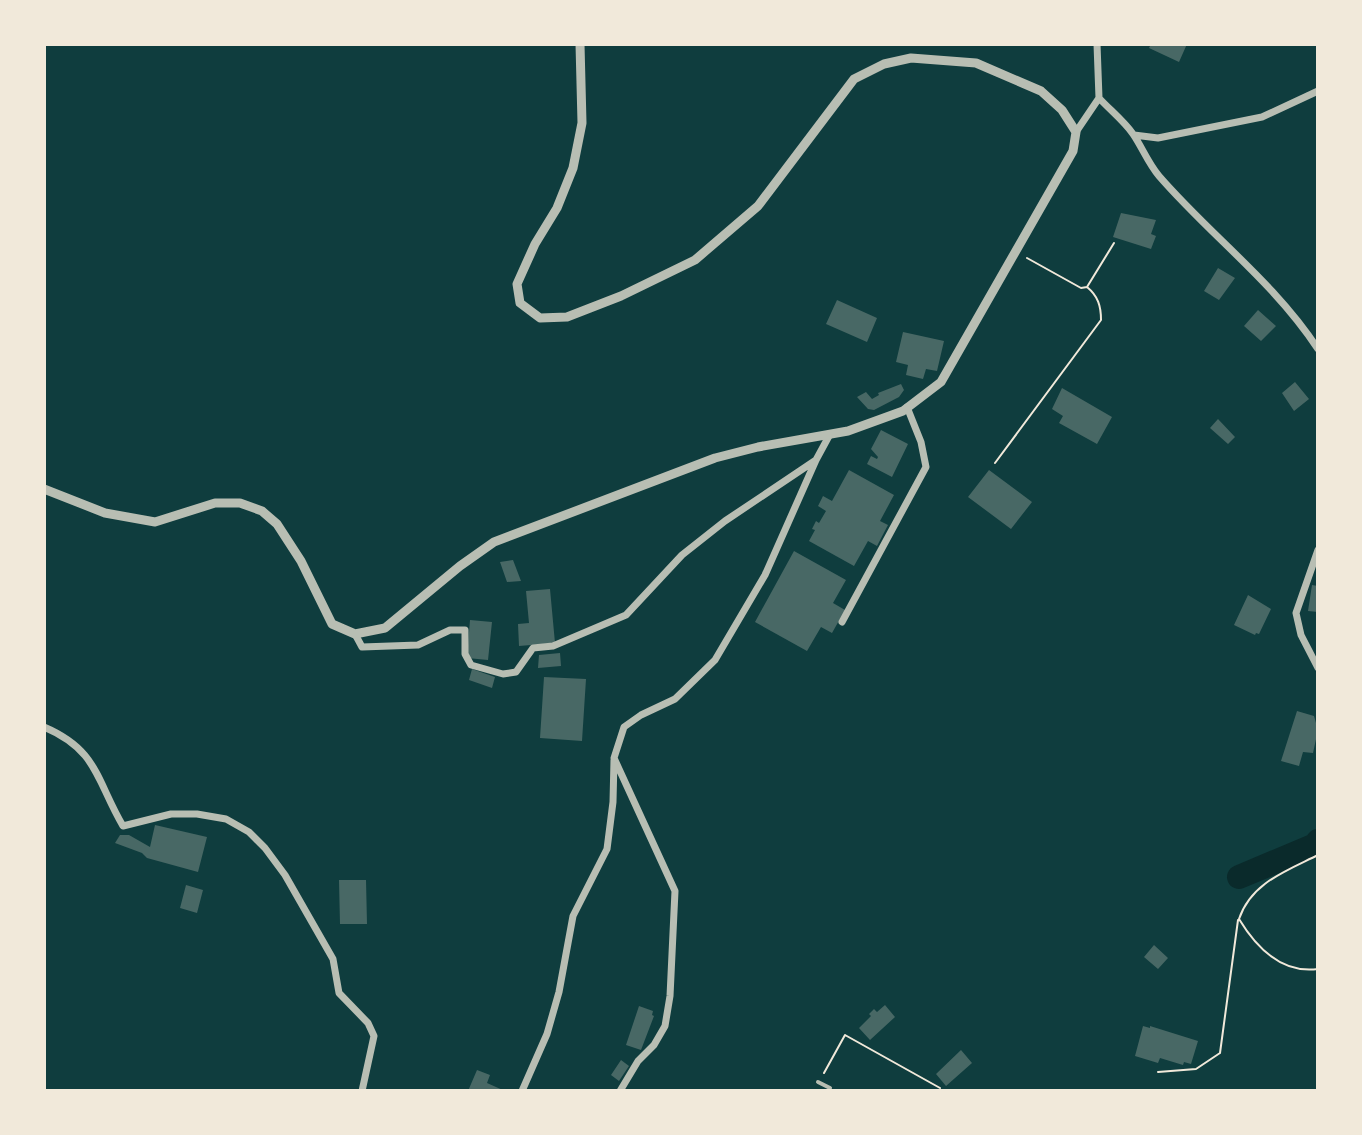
<svg xmlns="http://www.w3.org/2000/svg" width="1362" height="1135" font-family="'PT Sans Narrow',sans-serif">
<style>
.lines{fill:none;stroke-linecap:round;stroke-linejoin:round}
.river{stroke:#0a2a2b;stroke-width:24}
.building{fill:#486865}
.path{stroke:#f1e9da;stroke-width:2}
.service{stroke:#b8beb3;stroke-width:4}
.minor{stroke:#b8beb3;stroke-width:7}
.tertiary{stroke:#b8beb3;stroke-width:9}
</style>
<rect width="100%" height="100%" fill="#0f3d3e"/>
<g class="lines">
<!-- river -->
<path class="river" d="M 1239,877 L 1315,845 L 1318,841"/>
</g>
<!-- building -->
<path class="building" d="M 1151,44 L 1187,44 L 1179,62 L 1149,48 Z
M 1121,213 L 1156,220 L 1151,234 L 1156,236 L 1151,249 L 1113,237 Z
M 1218,268 L 1235,278 L 1219,300 L 1204,291 Z
M 837,300 L 877,318 L 867,342 L 826,324 Z
M 1258,310 L 1276,326 L 1261,341 L 1244,326 Z
M 903,332 L 944,341 L 937,371 L 926,369 L 923,379 L 906,375 L 908,365 L 896,362 Z
M 1295,382 L 1309,399 L 1294,411 L 1282,393 Z
M 901,384 L 904,390 L 899,397 L 874,410 L 868,409 L 857,397 L 866,392 L 872,399 L 879,395 L 878,393 Z
M 1062,388 L 1112,417 L 1097,444 L 1059,423 L 1063,416 L 1052,409 Z
M 1218,419 L 1235,437 L 1228,444 L 1210,428 Z
M 881,430 L 908,444 L 892,477 L 867,464 L 871,456 L 877,459 L 878,457 L 871,449 Z
M 849,470 L 894,495 L 880,521 L 888,525 L 877,546 L 868,541 L 854,566 L 809,541 L 815,530 L 812,529 L 816,521 L 819,523 L 826,511 L 818,506 L 823,496 L 832,501 Z
M 989,470 L 1032,502 L 1011,529 L 968,497 Z
M 794,551 L 846,580 L 833,603 L 845,610 L 832,633 L 821,627 L 807,651 L 755,622 Z
M 513,560 L 521,581 L 507,582 L 500,562 Z
M 1312,585 L 1318,586 L 1318,612 L 1308,611 Z
M 550,589 L 555,643 L 519,646 L 518,624 L 529,623 L 526,591 Z
M 1248,595 L 1271,609 L 1259,634 L 1256,633 L 1255,635 L 1234,625 Z
M 470,620 L 492,622 L 488,660 L 467,658 Z
M 560,653 L 561,666 L 538,668 L 539,655 Z
M 472,669 L 495,677 L 492,688 L 469,680 Z
M 544,677 L 586,679 L 582,741 L 540,738 Z
M 1297,711 L 1314,716 L 1318,730 L 1313,753 L 1303,752 L 1299,766 L 1281,761 Z
M 155,825 L 207,837 L 198,872 L 147,858 L 142,853 L 115,843 L 120,835 L 129,835 L 150,847 Z
M 339,880 L 366,880 L 367,924 L 340,924 Z
M 186,885 L 203,890 L 197,913 L 180,908 Z
M 1154,945 L 1168,958 L 1158,969 L 1144,957 Z
M 885,1005 L 895,1017 L 870,1040 L 859,1028 L 871,1016 L 869,1014 L 874,1009 L 877,1012 Z
M 639,1006 L 653,1011 L 652,1015 L 654,1016 L 641,1050 L 626,1045 Z
M 1143,1026 L 1150,1028 L 1150,1026 L 1198,1041 L 1191,1064 L 1184,1062 L 1183,1065 L 1160,1058 L 1158,1063 L 1135,1056 Z
M 961,1050 L 972,1063 L 946,1086 L 936,1074 Z
M 621,1060 L 629,1066 L 619,1081 L 611,1075 Z
M 477,1070 L 490,1075 L 487,1083 L 505,1091 L 468,1091 Z"/>
<g class="lines">
<!-- path -->
<path class="path" d="M 1027,258 L 1081,288 L 1087,287 L 1114,243
M 995,463 L 1101,320 C 1101,306 1098,296 1087,287
M 1318,855 C 1286,871 1251,883 1239,919 C 1256,947 1282,974 1318,969
M 1158,1072 L 1196,1069 L 1220,1053 L 1238,920
M 824,1073 L 845,1035 L 940,1088"/>
<!-- service -->
<path class="service" d="M 818,1082 L 830,1088 L 828,1091"/>
<!-- minor -->
<path class="minor" d="M 1097,44 L 1099,98
M 1076,132 L 1099,98 C 1110,110 1124,121 1133,134 C 1142,147 1148,163 1159,176 C 1211,236 1273,281 1318,349
M 1134,135 L 1158,138 L 1262,117 L 1318,91
M 1318,550 L 1296,613 L 1301,635 L 1318,668
M 842,622 L 926,467 L 921,442 L 907,407
M 355,634 L 362,647 L 418,645 L 450,630 L 465,630 L 465,654 L 471,665 L 503,674 L 516,672 L 533,648 L 553,646 L 626,615 L 682,555 L 725,521 L 816,460 L 829,436
M 44,727 C 98,750 96,780 123,826 L 171,814 L 197,814 L 226,819 L 249,832 L 265,848 L 285,875 L 333,959 L 339,993 L 368,1023 L 374,1036 L 362,1091
M 522,1091 L 547,1034 L 559,992 L 573,916 L 607,849 L 613,802 L 614,760
M 620,1091 L 638,1061 L 654,1045 L 665,1026 L 670,996 L 675,891 L 614,758 L 624,727 L 641,715 L 675,699 L 715,660 L 765,575 L 816,460"/>
<!-- tertiary -->
<path class="tertiary" d="M 44,489 L 105,513 L 155,522 L 215,503 L 240,503 L 262,511 L 277,524 L 301,561 L 332,624 L 355,634 L 385,628 L 460,566 L 494,542 L 715,458 L 758,447 L 848,431 L 903,411 L 941,382 L 1073,151 L 1076,132 L 1062,110 L 1041,91 L 976,63 L 911,58 L 884,64 L 854,79 L 758,206 L 695,260 L 621,296 L 567,317 L 540,318 L 520,303 L 517,284 L 535,244 L 557,208 L 573,168 L 582,123 L 580,44"/>
</g>
<!-- border -->
<rect width="1362" height="1135" fill="none" stroke="#f1e9da" stroke-width="92"/>
</svg>
